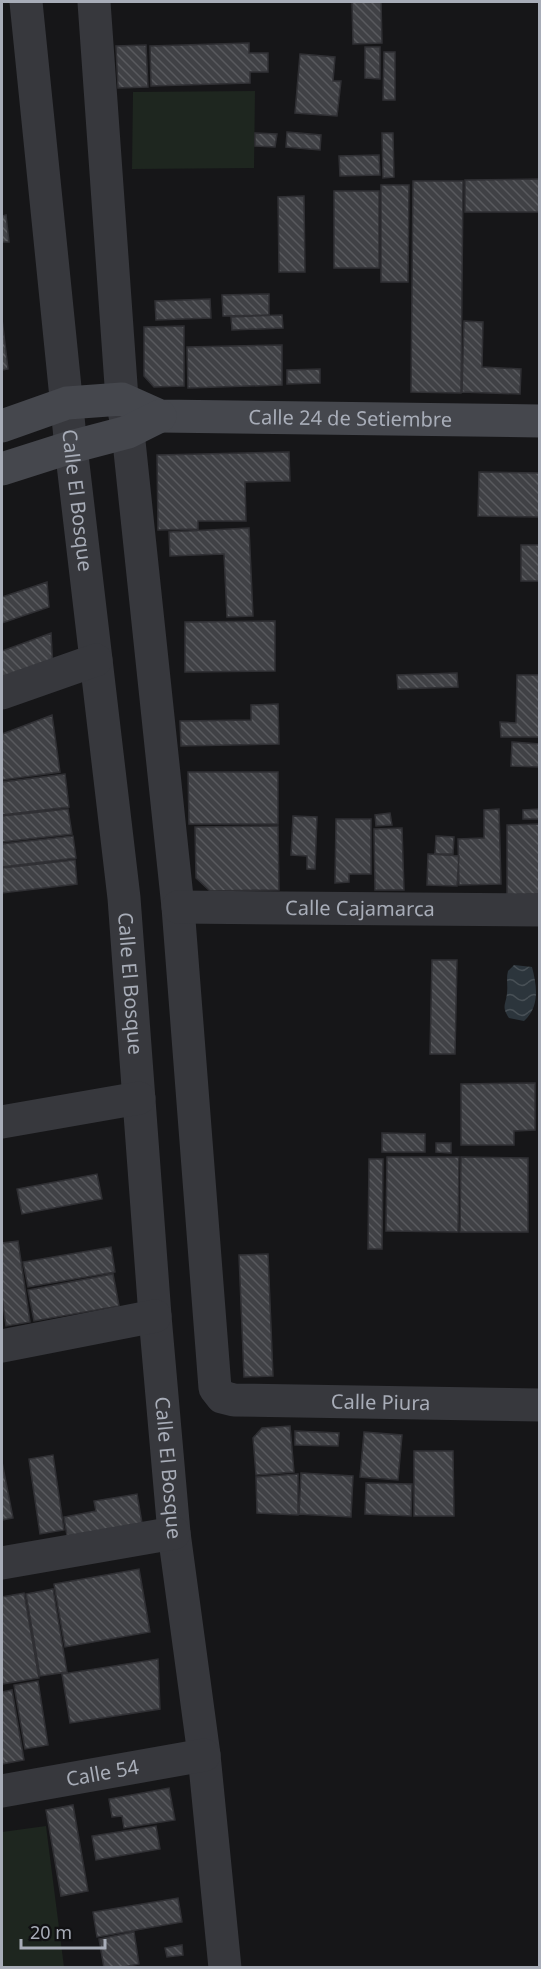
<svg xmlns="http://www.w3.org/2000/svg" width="541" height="1969" font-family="'Noto Sans',sans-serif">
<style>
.green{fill:#1e261f}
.water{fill:url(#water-waves)}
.building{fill:url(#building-back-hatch);stroke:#303034;stroke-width:1.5}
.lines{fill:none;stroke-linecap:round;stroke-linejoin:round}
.street{stroke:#37383d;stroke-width:33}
.secondary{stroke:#45474d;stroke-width:33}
.labels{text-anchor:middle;stroke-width:6;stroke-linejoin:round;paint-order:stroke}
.street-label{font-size:20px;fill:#a8adb8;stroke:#111113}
</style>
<defs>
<pattern id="water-waves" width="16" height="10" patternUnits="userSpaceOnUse" patternTransform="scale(1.5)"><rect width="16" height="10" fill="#2c353c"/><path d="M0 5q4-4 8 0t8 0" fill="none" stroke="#485056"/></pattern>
<pattern id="building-back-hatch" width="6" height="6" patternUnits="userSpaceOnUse" patternTransform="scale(1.5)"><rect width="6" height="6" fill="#404145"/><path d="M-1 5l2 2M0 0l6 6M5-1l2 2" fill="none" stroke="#595a5e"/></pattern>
</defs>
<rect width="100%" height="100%" fill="#161618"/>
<!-- green -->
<path class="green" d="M 255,91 L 254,168 L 132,169 L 133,92 Z
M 46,1826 L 64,1967 L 2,1967 L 2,1832 Z"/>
<!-- water -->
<path class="water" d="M 514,965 L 532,967 C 537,986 540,1007 524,1021 L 509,1018 C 501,1006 506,1005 507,993 C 508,985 506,978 508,971 Z"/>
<!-- building -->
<path class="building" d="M 352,2 L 381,2 L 382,43 L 353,44 Z
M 249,43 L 249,53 L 268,53 L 268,72 L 250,72 L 250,83 L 151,86 L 150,46 Z
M 146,45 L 148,87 L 118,88 L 116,46 Z
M 365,47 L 380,47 L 380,79 L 365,78 Z
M 384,52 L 395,52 L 395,100 L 383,100 Z
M 300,54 L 335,57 L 333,81 L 341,81 L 337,116 L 295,113 Z
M 287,132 L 321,135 L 320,150 L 286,147 Z
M 255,133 L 277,134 L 275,147 L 255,146 Z
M 382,133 L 393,133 L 394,177 L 383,178 Z
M 379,155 L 380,175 L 340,176 L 339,156 Z
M 540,179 L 540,212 L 465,212 L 465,180 Z
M 413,181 L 463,181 L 461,393 L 411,392 Z
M 381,185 L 409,185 L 408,282 L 381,282 Z
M 334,191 L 379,191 L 379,268 L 334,268 Z
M 304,196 L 305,272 L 279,272 L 278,197 Z
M 6,215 L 9,242 L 2,242 L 2,216 Z
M 269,294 L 269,315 L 223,316 L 222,295 Z
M 210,299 L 211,318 L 156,320 L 155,301 Z
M 282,315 L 283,328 L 232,330 L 231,317 Z
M 2,319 L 8,369 L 2,370 Z
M 464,321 L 483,322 L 482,367 L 521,369 L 520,394 L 462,392 Z
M 184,326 L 184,386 L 154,387 L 144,376 L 144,327 Z
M 282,345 L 282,385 L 188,388 L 187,347 Z
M 320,369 L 320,383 L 287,384 L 287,370 Z
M 289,452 L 290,481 L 245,482 L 246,521 L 198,521 L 198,529 L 158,530 L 157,455 Z
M 479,472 L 540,473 L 540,517 L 478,516 Z
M 249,528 L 253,616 L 227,617 L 224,554 L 170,556 L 169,532 Z
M 521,545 L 540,545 L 540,581 L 521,581 Z
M 47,582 L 49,607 L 2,623 L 2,597 Z
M 275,621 L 275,671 L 185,672 L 185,622 Z
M 51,633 L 53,671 L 2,689 L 2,651 Z
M 457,673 L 458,687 L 398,689 L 397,675 Z
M 517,675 L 540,675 L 540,737 L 501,737 L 500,722 L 516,723 Z
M 278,704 L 279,744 L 181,746 L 180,721 L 251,720 L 251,705 Z
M 52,715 L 60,772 L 2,780 L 2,734 Z
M 512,742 L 540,744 L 540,767 L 511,766 Z
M 188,772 L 278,772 L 278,824 L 189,824 Z
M 65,774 L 69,807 L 2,815 L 2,782 Z
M 68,809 L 72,834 L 2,842 L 2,816 Z
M 499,809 L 501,884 L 459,885 L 458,839 L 484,838 L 484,810 Z
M 540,809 L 540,819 L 523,819 L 523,810 Z
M 390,813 L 392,825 L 376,826 L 375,815 Z
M 293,816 L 317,817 L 315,869 L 307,869 L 307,856 L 291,855 Z
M 336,819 L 371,819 L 371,874 L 349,874 L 349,882 L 335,883 Z
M 540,824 L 540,894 L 507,895 L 507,825 Z
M 278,826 L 279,890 L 210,891 L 196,878 L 195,827 Z
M 402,828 L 404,890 L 375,890 L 374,829 Z
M 73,836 L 76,858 L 2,867 L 2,844 Z
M 436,836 L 454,837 L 453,854 L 435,854 Z
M 428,854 L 459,856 L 457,886 L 427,885 Z
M 75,860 L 77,884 L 2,893 L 2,868 Z
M 432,960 L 457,960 L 455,1054 L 430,1054 Z
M 535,1083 L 535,1130 L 514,1131 L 514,1145 L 461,1145 L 461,1084 Z
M 382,1133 L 425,1134 L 425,1152 L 382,1152 Z
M 436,1143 L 451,1143 L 451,1153 L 436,1152 Z
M 387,1157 L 459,1157 L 458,1232 L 386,1231 Z
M 461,1157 L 528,1158 L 528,1232 L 460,1232 Z
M 369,1159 L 383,1159 L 382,1249 L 368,1249 Z
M 97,1174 L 102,1199 L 22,1214 L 17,1189 Z
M 18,1241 L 30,1322 L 6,1326 L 2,1297 L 2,1243 Z
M 111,1247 L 115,1272 L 28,1287 L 23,1262 Z
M 268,1254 L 273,1376 L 244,1377 L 239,1255 Z
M 113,1274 L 119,1306 L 34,1321 L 28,1290 Z
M 290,1426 L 294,1472 L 256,1475 L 253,1438 L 262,1428 Z
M 295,1431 L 339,1433 L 338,1446 L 295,1445 Z
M 364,1432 L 402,1435 L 398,1480 L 360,1477 Z
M 414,1451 L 453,1451 L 454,1516 L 414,1516 Z
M 53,1455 L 64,1530 L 40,1534 L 29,1459 Z
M 2,1462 L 13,1518 L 2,1520 Z
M 301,1473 L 353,1476 L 351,1517 L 299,1514 Z
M 298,1474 L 298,1515 L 257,1513 L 256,1477 Z
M 366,1483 L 412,1484 L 411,1516 L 365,1514 Z
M 137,1494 L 143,1529 L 68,1542 L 64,1517 L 96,1511 L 94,1501 Z
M 139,1569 L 150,1632 L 65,1647 L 54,1584 Z
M 53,1589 L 67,1672 L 40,1676 L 26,1594 Z
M 24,1593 L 39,1678 L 2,1684 L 2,1597 Z
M 158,1659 L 160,1709 L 70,1723 L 62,1674 Z
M 38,1681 L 48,1745 L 25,1749 L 14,1685 Z
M 12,1690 L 24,1760 L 2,1764 L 2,1692 Z
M 169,1788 L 175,1820 L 124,1828 L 122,1816 L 112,1817 L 109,1799 Z
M 73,1805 L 88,1891 L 61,1896 L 46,1810 Z
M 156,1826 L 160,1849 L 96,1860 L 92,1836 Z
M 178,1898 L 182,1922 L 97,1937 L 93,1912 Z
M 134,1932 L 139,1964 L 118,1968 L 104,1968 L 99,1939 Z
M 182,1945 L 183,1955 L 167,1957 L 165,1948 Z"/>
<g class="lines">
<!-- street -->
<g class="street">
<path id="s1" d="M 26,2 L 71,447 L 124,898 L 155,1316 L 174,1533 L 204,1755 L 225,1968"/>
<path id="s2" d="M 94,2 L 122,399 L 128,432 L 178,907 L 215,1388 L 222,1397 L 234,1400 L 540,1405"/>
<path d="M 2,693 L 96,660"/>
<path id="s3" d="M 178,907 L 540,910"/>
<path d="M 2,1122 L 139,1098"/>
<path d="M 2,1346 L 155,1316"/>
<path d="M 2,1563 L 174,1533"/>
<path id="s4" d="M 2,1791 L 204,1755"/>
</g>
<!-- secondary -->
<g class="secondary">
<path id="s5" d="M 2,426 L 67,403 L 122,399 L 160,416 L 540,421"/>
<path d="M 2,469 L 71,447 L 128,432 L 160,416"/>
</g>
</g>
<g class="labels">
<!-- street labels -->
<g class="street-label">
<text dy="7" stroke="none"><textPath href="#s5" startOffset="356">Calle 24 de Setiembre</textPath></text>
<text dy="7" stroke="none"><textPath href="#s1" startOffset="501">Calle El Bosque</textPath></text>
<text dy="7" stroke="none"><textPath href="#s3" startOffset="182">Calle Cajamarca</textPath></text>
<text dy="7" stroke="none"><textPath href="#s1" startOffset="987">Calle El Bosque</textPath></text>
<text dy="7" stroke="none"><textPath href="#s2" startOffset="1562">Calle Piura</textPath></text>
<text dy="7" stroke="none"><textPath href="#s1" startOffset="1473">Calle El Bosque</textPath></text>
<text dy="7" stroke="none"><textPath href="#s4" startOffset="102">Calle 54</textPath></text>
</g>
</g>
<!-- border -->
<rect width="541" height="1969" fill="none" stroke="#a8adb8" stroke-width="6"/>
<!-- scale -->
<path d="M21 1939v9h84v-9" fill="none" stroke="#a8adb8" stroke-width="3"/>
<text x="30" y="1939" font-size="18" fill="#a8adb8" stroke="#111113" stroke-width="4.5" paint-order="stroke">20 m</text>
</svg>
